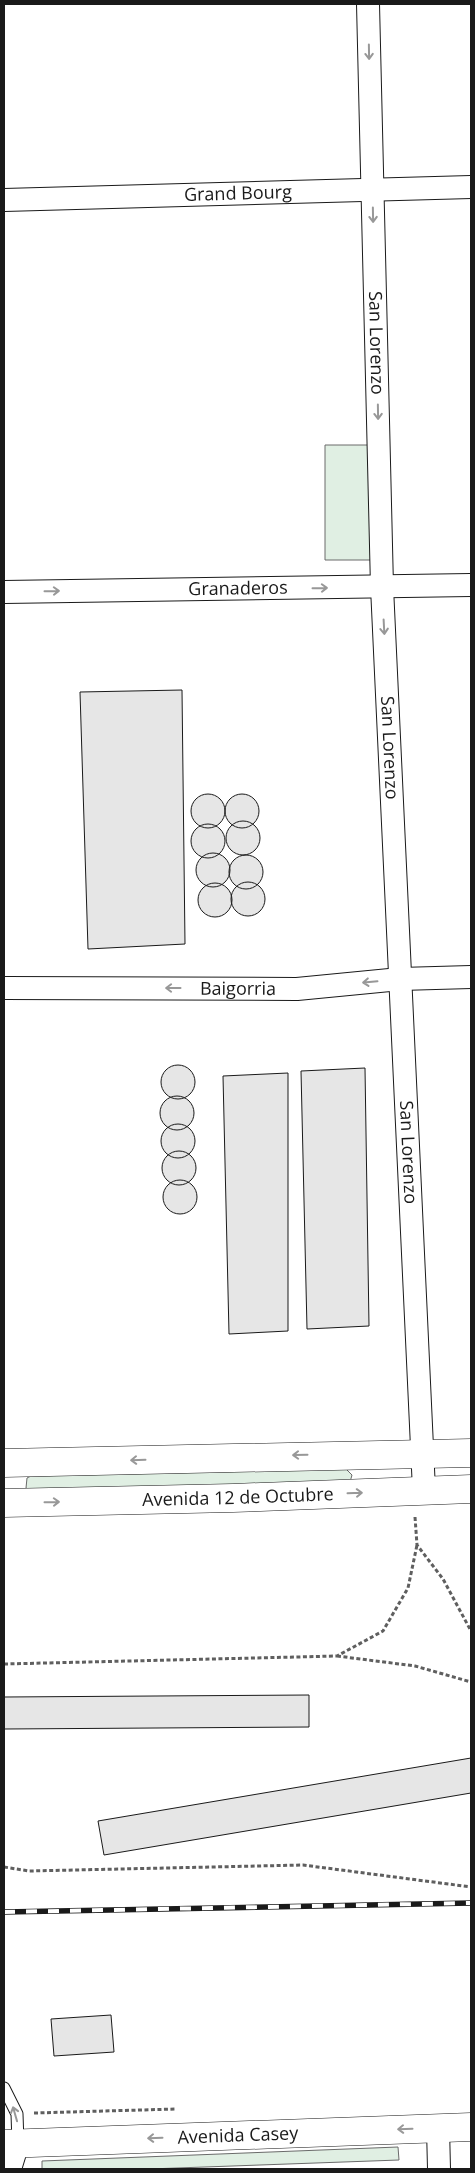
<svg xmlns="http://www.w3.org/2000/svg" width="475" height="2173" font-family="'Open Sans',sans-serif">
<style>
.green{fill:#e0efe3;stroke:#6a6a6a}
.building{fill:#e6e6e6;stroke:#1a1a1a}
.lines{fill:none;stroke-linecap:round;stroke-linejoin:round}
.service-casing{stroke:#1a1a1a;stroke-width:13}
.minor-casing{stroke:#1a1a1a;stroke-width:24}
.secondary-casing{stroke:#1a1a1a;stroke-width:29}
.path{stroke:#5f5f5f;stroke-width:3;stroke-dasharray:4 2.5;stroke-linecap:butt}
.service{stroke:#fff;stroke-width:11}
.minor{stroke:#fff;stroke-width:22}
.secondary{stroke:#fff;stroke-width:28}
.rail-casing{stroke:#1a1a1a;stroke-width:5.5}
.rail{stroke:#fff;stroke-width:4;stroke-dasharray:11;stroke-linecap:butt}
.oneway{stroke:#989898}
.labels{text-anchor:middle;stroke-width:4;stroke-linejoin:round;paint-order:stroke}
.street-label{font-size:18px;fill:#1a1a1a;stroke:#fff}
</style>
<rect width="100%" height="100%" fill="#fff"/>
<!-- green -->
<path class="green" d="M 325,445 L 377,445 L 378,560 L 325,560 Z
M 346,1469 L 352,1475 L 350,1482 L 30,1490 L 26,1488 L 27,1478 L 31,1476 Z
M 398,2147 L 399,2160 L 149,2169 L 42,2169 L 42,2161 Z"/>
<!-- building -->
<path class="building" d="M 182,690 L 185,944 L 88,949 L 80,692 Z
M191 811a17 17 0 1 1 34 0a17 17 0 1 1-34 0Z
M225 811a17 17 0 1 1 34 0a17 17 0 1 1-34 0Z
M226 838a17 17 0 1 1 34 0a17 17 0 1 1-34 0Z
M191 841a17 17 0 1 1 34 0a17 17 0 1 1-34 0Z
M196 870a17 17 0 1 1 34 0a17 17 0 1 1-34 0Z
M229 872a17 17 0 1 1 34 0a17 17 0 1 1-34 0Z
M231 899a17 17 0 1 1 34 0a17 17 0 1 1-34 0Z
M198 900a17 17 0 1 1 34 0a17 17 0 1 1-34 0Z
M161 1082a17 17 0 1 1 34 0a17 17 0 1 1-34 0Z
M 365,1068 L 369,1326 L 307,1329 L 301,1071 Z
M 288,1073 L 288,1331 L 229,1334 L 223,1076 Z
M160 1113a17 17 0 1 1 34 0a17 17 0 1 1-34 0Z
M161 1141a17 17 0 1 1 34 0a17 17 0 1 1-34 0Z
M162 1168a17 17 0 1 1 34 0a17 17 0 1 1-34 0Z
M163 1197a17 17 0 1 1 34 0a17 17 0 1 1-34 0Z
M 309,1695 L 309,1727 L 4,1729 L 4,1697 Z
M 471,1758 L 471,1793 L 104,1855 L 98,1821 Z
M 111,2015 L 114,2052 L 54,2056 L 51,2019 Z"/>
<g class="lines">
<!-- service casing -->
<g class="service-casing">
<path id="service" d="M 4,2088 L 17,2114 L 18,2143"/>
</g>
<!-- minor casing -->
<g class="minor-casing">
<g id="minor">
<path id="s1" d="M 368,4 L 382,587 L 424,1490"/>
<path id="s2" d="M 4,200 L 471,187"/>
<path id="s3" d="M 4,592 L 471,585"/>
<path id="s4" d="M 4,988 L 297,989 L 400,979 L 471,977"/>
<path d="M 438,2128 L 439,2169"/>
<path d="M 10,2169 L 18,2143"/>
</g>
</g>
<!-- secondary casing -->
<g class="secondary-casing">
<g id="secondary">
<path d="M 4,1463 L 471,1453"/>
<path id="s5" d="M 4,1503 L 233,1498 L 471,1489"/>
<path id="s6" d="M 4,2144 L 471,2127"/>
</g>
</g>
<!-- path -->
<path class="path" d="M 415,1517 L 417,1545 L 443,1579 L 471,1631
M 337,1656 L 415,1666 L 471,1682
M 4,1664 L 337,1656 L 383,1631 L 408,1588 L 417,1545
M 4,1867 L 29,1871 L 303,1865 L 471,1887
M 34,2113 L 176,2109"/>
<!-- service -->
<use href="#service" class="service"/>
<!-- minor -->
<use href="#minor" class="minor"/>
<!-- secondary -->
<use href="#secondary" class="secondary"/>
<!-- rail casing -->
<g class="rail-casing">
<path id="rail" d="M 4,1912 L 471,1903"/>
</g>
<!-- rail -->
<use href="#rail" class="rail"/>
</g>
<!-- one-way arrows -->
<defs><path id="oneway-shaft" d="M-6 0H5M1.5-3L5.5 0L1.5 3" fill="none" stroke-width="1.6" stroke-linecap="round" stroke-linejoin="round" transform="scale(1.25)"/></defs>
<g class="oneway">
<use href="#oneway-shaft" transform="translate(369 52) rotate(89)"/>
<use href="#oneway-shaft" transform="translate(373 215) rotate(89)"/>
<use href="#oneway-shaft" transform="translate(378 412) rotate(89)"/>
<use href="#oneway-shaft" transform="translate(320 588) rotate(-1)"/>
<use href="#oneway-shaft" transform="translate(52 591) rotate(-1)"/>
<use href="#oneway-shaft" transform="translate(384 627) rotate(87)"/>
<use href="#oneway-shaft" transform="translate(370 982) rotate(175)"/>
<use href="#oneway-shaft" transform="translate(173 988) rotate(-180)"/>
<use href="#oneway-shaft" transform="translate(300 1455) rotate(179)"/>
<use href="#oneway-shaft" transform="translate(138 1460) rotate(178)"/>
<use href="#oneway-shaft" transform="translate(355 1493) rotate(-2)"/>
<use href="#oneway-shaft" transform="translate(52 1502) rotate(-1)"/>
<use href="#oneway-shaft" transform="translate(15 2114) rotate(-106)"/>
<use href="#oneway-shaft" transform="translate(405 2129) rotate(178)"/>
<use href="#oneway-shaft" transform="translate(155 2138) rotate(178)"/>
</g>
<g class="labels">
<!-- street labels -->
<g class="street-label">
<text dy="6" stroke="none"><textPath href="#s2" startOffset="234">Grand Bourg</textPath></text>
<text dy="6" stroke="none"><textPath href="#s1" startOffset="339">San Lorenzo</textPath></text>
<text dy="6" stroke="none"><textPath href="#s3" startOffset="234">Granaderos</textPath></text>
<text dy="6" stroke="none"><textPath href="#s1" startOffset="744">San Lorenzo</textPath></text>
<text dy="6" stroke="none"><textPath href="#s4" startOffset="234">Baigorria</textPath></text>
<text dy="6" stroke="none"><textPath href="#s1" startOffset="1149">San Lorenzo</textPath></text>
<text dy="6" stroke="none"><textPath href="#s5" startOffset="234">Avenida 12 de Octubre</textPath></text>
<text dy="6" stroke="none"><textPath href="#s6" startOffset="234">Avenida Casey</textPath></text>
</g>
</g>
<!-- border -->
<rect width="475" height="2173" fill="none" stroke="#1a1a1a" stroke-width="10"/>
</svg>
